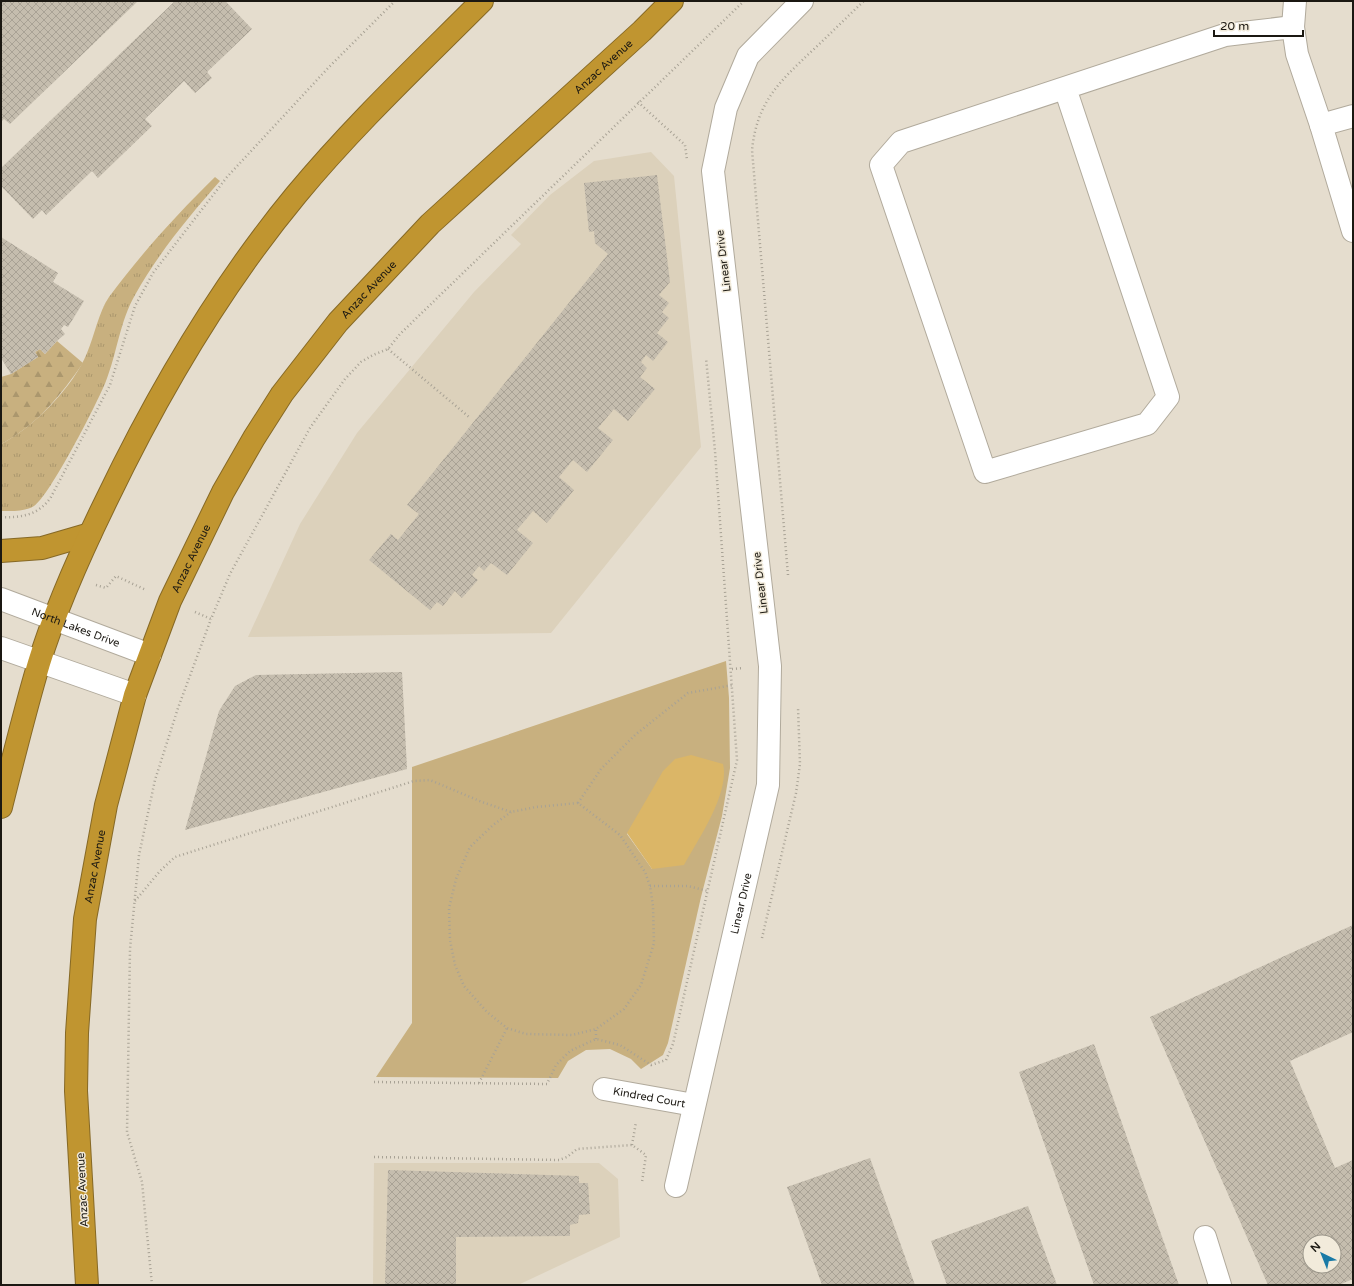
<svg xmlns="http://www.w3.org/2000/svg" width="1354" height="1286" font-family="'Varela Round',sans-serif">
<style>
.built{fill:#dcd1bb}
.grass{fill:url(#grass-tufts)}
.forest{fill:url(#forest-firs)}
.park{fill:#c8b07f;fill-rule:evenodd}
.water{fill:#dbb667}
.building{fill:url(#building-cross-hatch);fill-rule:evenodd}
.lines{fill:none;stroke-linecap:round;stroke-linejoin:round}
.minor-casing{stroke:#b1aa9c;stroke-width:24}
.highway-casing{stroke:#866926;stroke-width:24}
.path{stroke:#a8a295;stroke-width:2.5;stroke-dasharray:1 3;stroke-linecap:butt}
.minor{stroke:#fff;stroke-width:22}
.highway{stroke:#c09530;stroke-width:22}
.labels{text-anchor:middle;stroke-width:3;stroke-linejoin:round;paint-order:stroke}
.street-label{font-size:11px;fill:#1b1812;stroke:#f2ebdb}
</style>
<defs>
<pattern id="grass-tufts" width="24" height="20" patternUnits="userSpaceOnUse"><rect width="24" height="20" fill="#c8b07f"/><path d="M3 7l-1-3M5 7V3M7 7l1-3M15 17l-1-3M17 17v-4M19 17l1-3" fill="none" stroke="#ab976d"/></pattern>
<pattern id="forest-firs" width="22" height="20" patternUnits="userSpaceOnUse"><rect width="22" height="20" fill="#c8b07f"/><path d="M5 1l3.5 6h-7zM16 11l3.5 6h-7z" fill="#ab976d"/></pattern>
<pattern id="building-cross-hatch" width="8" height="8" patternUnits="userSpaceOnUse"><rect width="8" height="8" fill="#c5bdae"/><path d="M0 0l8 8M0 8l8-8" fill="none" stroke="#a9a295"/></pattern>
</defs>
<rect width="100%" height="100%" fill="#e5ddce"/>
<!-- built -->
<path class="built" d="M 651,152 L 674,176 L 701,447 L 551,633 L 248,637 L 300,524 L 357,433 L 474,292 L 521,244 L 511,235 L 550,195 L 594,161 Z
M 374,1163 L 599,1163 L 618,1179 L 620,1237 L 518,1285 L 373,1285 Z"/>
<!-- grass -->
<path class="grass" d="M 215,177 L 220,181 C 190,215 157,255 135,295 C 120,321 117,353 106,381 C 98,402 49,497 34,506 C 24,512 12,511 1,511 L 1,444 C 33,428 74,386 87,353 C 94,337 99,311 109,297 C 140,255 178,213 215,177 Z"/>
<!-- forest -->
<path class="forest" d="M 57,341 L 83,363 C 61,395 36,426 1,444 L 1,377 L 11,374 L 38,357 L 35,352 L 40,349 L 45,354 Z"/>
<!-- park -->
<path class="park" d="M 726,661 L 729,698 L 730,768 L 722,816 L 701,897 L 668,1043 L 663,1055 L 641,1069 L 631,1059 L 610,1049 L 586,1050 L 568,1061 L 558,1078 L 376,1077 L 412,1023 L 412,767 ZM 648,800 L 652,869 L 627,834 Z"/>
<!-- water -->
<path class="water" d="M 691,755 L 723,764 C 730,793 698,840 684,865 L 652,869 L 627,833 L 663,771 L 675,759 Z"/>
<!-- building -->
<path class="building" d="M 1,1 L 138,1 L 10,124 L 4,119 L 1,122 Z
M 175,1 L 225,1 L 252,29 L 207,72 L 212,78 L 195,93 L 184,81 L 145,119 L 152,126 L 98,178 L 92,171 L 46,215 L 42,210 L 33,219 L 1,186 L 1,168 Z
M 657,175 L 670,282 L 659,295 L 669,303 L 662,312 L 669,318 L 657,333 L 668,342 L 653,361 L 646,355 L 641,362 L 647,368 L 640,377 L 655,389 L 628,421 L 614,409 L 598,428 L 613,440 L 587,472 L 573,460 L 559,477 L 574,490 L 547,523 L 533,511 L 517,530 L 533,543 L 507,575 L 491,563 L 484,571 L 479,566 L 472,575 L 478,580 L 462,598 L 455,591 L 443,606 L 437,602 L 430,610 L 369,560 L 391,534 L 398,540 L 419,514 L 407,505 L 608,254 L 595,243 L 594,231 L 589,232 L 584,183 Z
M 1,237 L 58,273 L 53,282 L 84,301 L 68,327 L 64,325 L 61,329 L 65,334 L 57,341 L 45,354 L 40,349 L 35,352 L 38,357 L 11,374 L 1,358 Z
M 402,672 L 407,769 L 185,830 L 219,711 L 235,686 L 256,675 Z
M 1353,925 L 1353,1032 L 1290,1061 L 1335,1168 L 1353,1160 L 1353,1279 L 1339,1285 L 1268,1285 L 1150,1017 ZM 1310,1242 L 1334,1242 L 1334,1266 L 1310,1266 Z
M 1094,1044 L 1179,1285 L 1094,1285 L 1019,1072 Z
M 870,1158 L 915,1285 L 822,1285 L 787,1187 Z
M 388,1170 L 579,1176 L 579,1183 L 588,1183 L 590,1214 L 579,1215 L 578,1223 L 570,1225 L 570,1236 L 456,1237 L 456,1285 L 385,1285 Z
M 1028,1206 L 1057,1285 L 947,1285 L 931,1241 Z"/>
<g class="lines">
<!-- minor casing -->
<g class="minor-casing">
<g id="minor">
<path d="M 1295,1 L 1293,27 L 1297,54 L 1321,125 L 1353,231"/>
<path d="M 1065,88 L 1168,397 L 1147,424 L 985,472 L 881,165 L 901,142 L 1225,35 L 1293,27"/>
<path d="M 1321,125 L 1353,116"/>
<path id="s1" d="M 1,599 L 150,655"/>
<path d="M 1,648 L 135,695"/>
<path id="s2" d="M 604,1089 L 694,1105"/>
<path id="s3" d="M 676,1186 L 768,785 L 770,666 L 713,171 L 726,108 L 748,56 L 802,1"/>
<path d="M 1205,1237 L 1220,1285"/>
</g>
</g>
<!-- highway casing -->
<g class="highway-casing">
<g id="highway">
<path d="M 1,551 L 42,548 L 90,534"/>
<path d="M 1,807 C 13,759 25,710 39,663 C 56,607 81,552 107,499 C 159,391 219,288 296,195 C 353,126 419,64 482,1"/>
<path id="s4" d="M 87,1285 L 76,1091 L 77,1033 L 85,919 L 106,805 L 135,695 L 170,601 L 223,492 L 254,438 L 282,394 L 338,322 L 430,224 L 642,31 L 672,1"/>
</g>
</g>
<!-- path -->
<path class="path" d="M 638,102 L 685,145 L 687,160
M 388,349 L 469,417
M 1,517 C 21,518 39,515 51,497 L 110,385 L 135,306 L 153,273 L 227,177 L 329,67 L 395,1
M 788,575 L 752,150 C 757,102 779,82 813,50 C 830,34 847,17 864,1
M 96,585 L 106,588 L 116,576 L 146,590
M 195,612 L 211,619 L 230,574 L 310,428 L 345,379 L 361,362 L 373,355 L 388,349 L 400,334 L 744,1
M 732,669 L 743,668
M 578,803 L 601,769 L 635,735 L 688,693 L 733,685
M 650,886 L 688,886 L 708,891
M 135,901 L 160,871 L 175,857 L 414,781 L 430,780 L 482,802 L 511,812 L 536,807 L 578,803 L 620,835 L 645,872 L 650,886 L 653,906 L 654,943 L 641,985 L 624,1009 L 596,1029 L 572,1035 L 526,1034 L 507,1028 L 487,1012 L 464,986 L 455,965 L 450,940 L 449,908 L 456,879 L 470,847 L 493,825 L 511,812
M 762,938 L 796,793 L 800,764 L 798,707
M 596,1039 L 596,1029
M 374,1082 L 547,1084 L 556,1065 L 570,1051 L 596,1039 L 620,1045 L 651,1065 L 666,1060 L 673,1044 L 737,760 L 715,451 L 706,358
M 479,1083 L 507,1028
M 632,1145 L 636,1122
M 374,1157 L 559,1160 L 567,1157 L 577,1149 L 632,1145 L 646,1155 L 642,1182
M 152,1285 L 142,1182 L 127,1132 L 130,949 L 139,855 L 155,780 L 178,708 L 211,619"/>
<!-- minor -->
<use href="#minor" class="minor"/>
<!-- highway -->
<use href="#highway" class="highway"/>
</g>
<g class="labels">
<!-- street labels -->
<g class="street-label">
<text dy="4" stroke="none"><textPath href="#s4" startOffset="1392">Anzac Avenue</textPath></text>
<text transform="translate(723 261) rotate(-97)" y="4">Linear Drive</text>
<text dy="4" stroke="none"><textPath href="#s4" startOffset="1068">Anzac Avenue</textPath></text>
<text dy="4" stroke="none"><textPath href="#s4" startOffset="744">Anzac Avenue</textPath></text>
<text transform="translate(760 583) rotate(-97)" y="4">Linear Drive</text>
<text dy="4" stroke="none"><textPath href="#s1" startOffset="80">North Lakes Drive</textPath></text>
<text dy="4" stroke="none"><textPath href="#s4" startOffset="420">Anzac Avenue</textPath></text>
<text dy="4" stroke="none"><textPath href="#s3" startOffset="290">Linear Drive</textPath></text>
<text dy="4" stroke="none"><textPath href="#s2" startOffset="46">Kindred Court</textPath></text>
<text transform="translate(82 1190) rotate(-93)" y="4">Anzac Avenue</text>
</g>
</g>
<!-- border -->
<rect width="1354" height="1286" fill="none" stroke="#1b1812" stroke-width="4"/>
<!-- north arrow -->
<g transform="translate(1322 1254) rotate(317)"><circle r="19" fill="#f2ebdb" stroke="#9c978b"/>
<path d="M0-3L7 15L0 10L-7 15Z" fill="#197aa6"/>
<text y="-6" font-size="11" font-weight="bold" text-anchor="middle" fill="#1b1812">N</text>
</g>
<!-- scale -->
<path d="M1214 30v6h89v-6" fill="none" stroke="#1b1812" stroke-width="2"/>
<text x="1220" y="30" font-size="12" fill="#1b1812" stroke="#f2ebdb" stroke-width="3" paint-order="stroke">20 m</text>
</svg>
